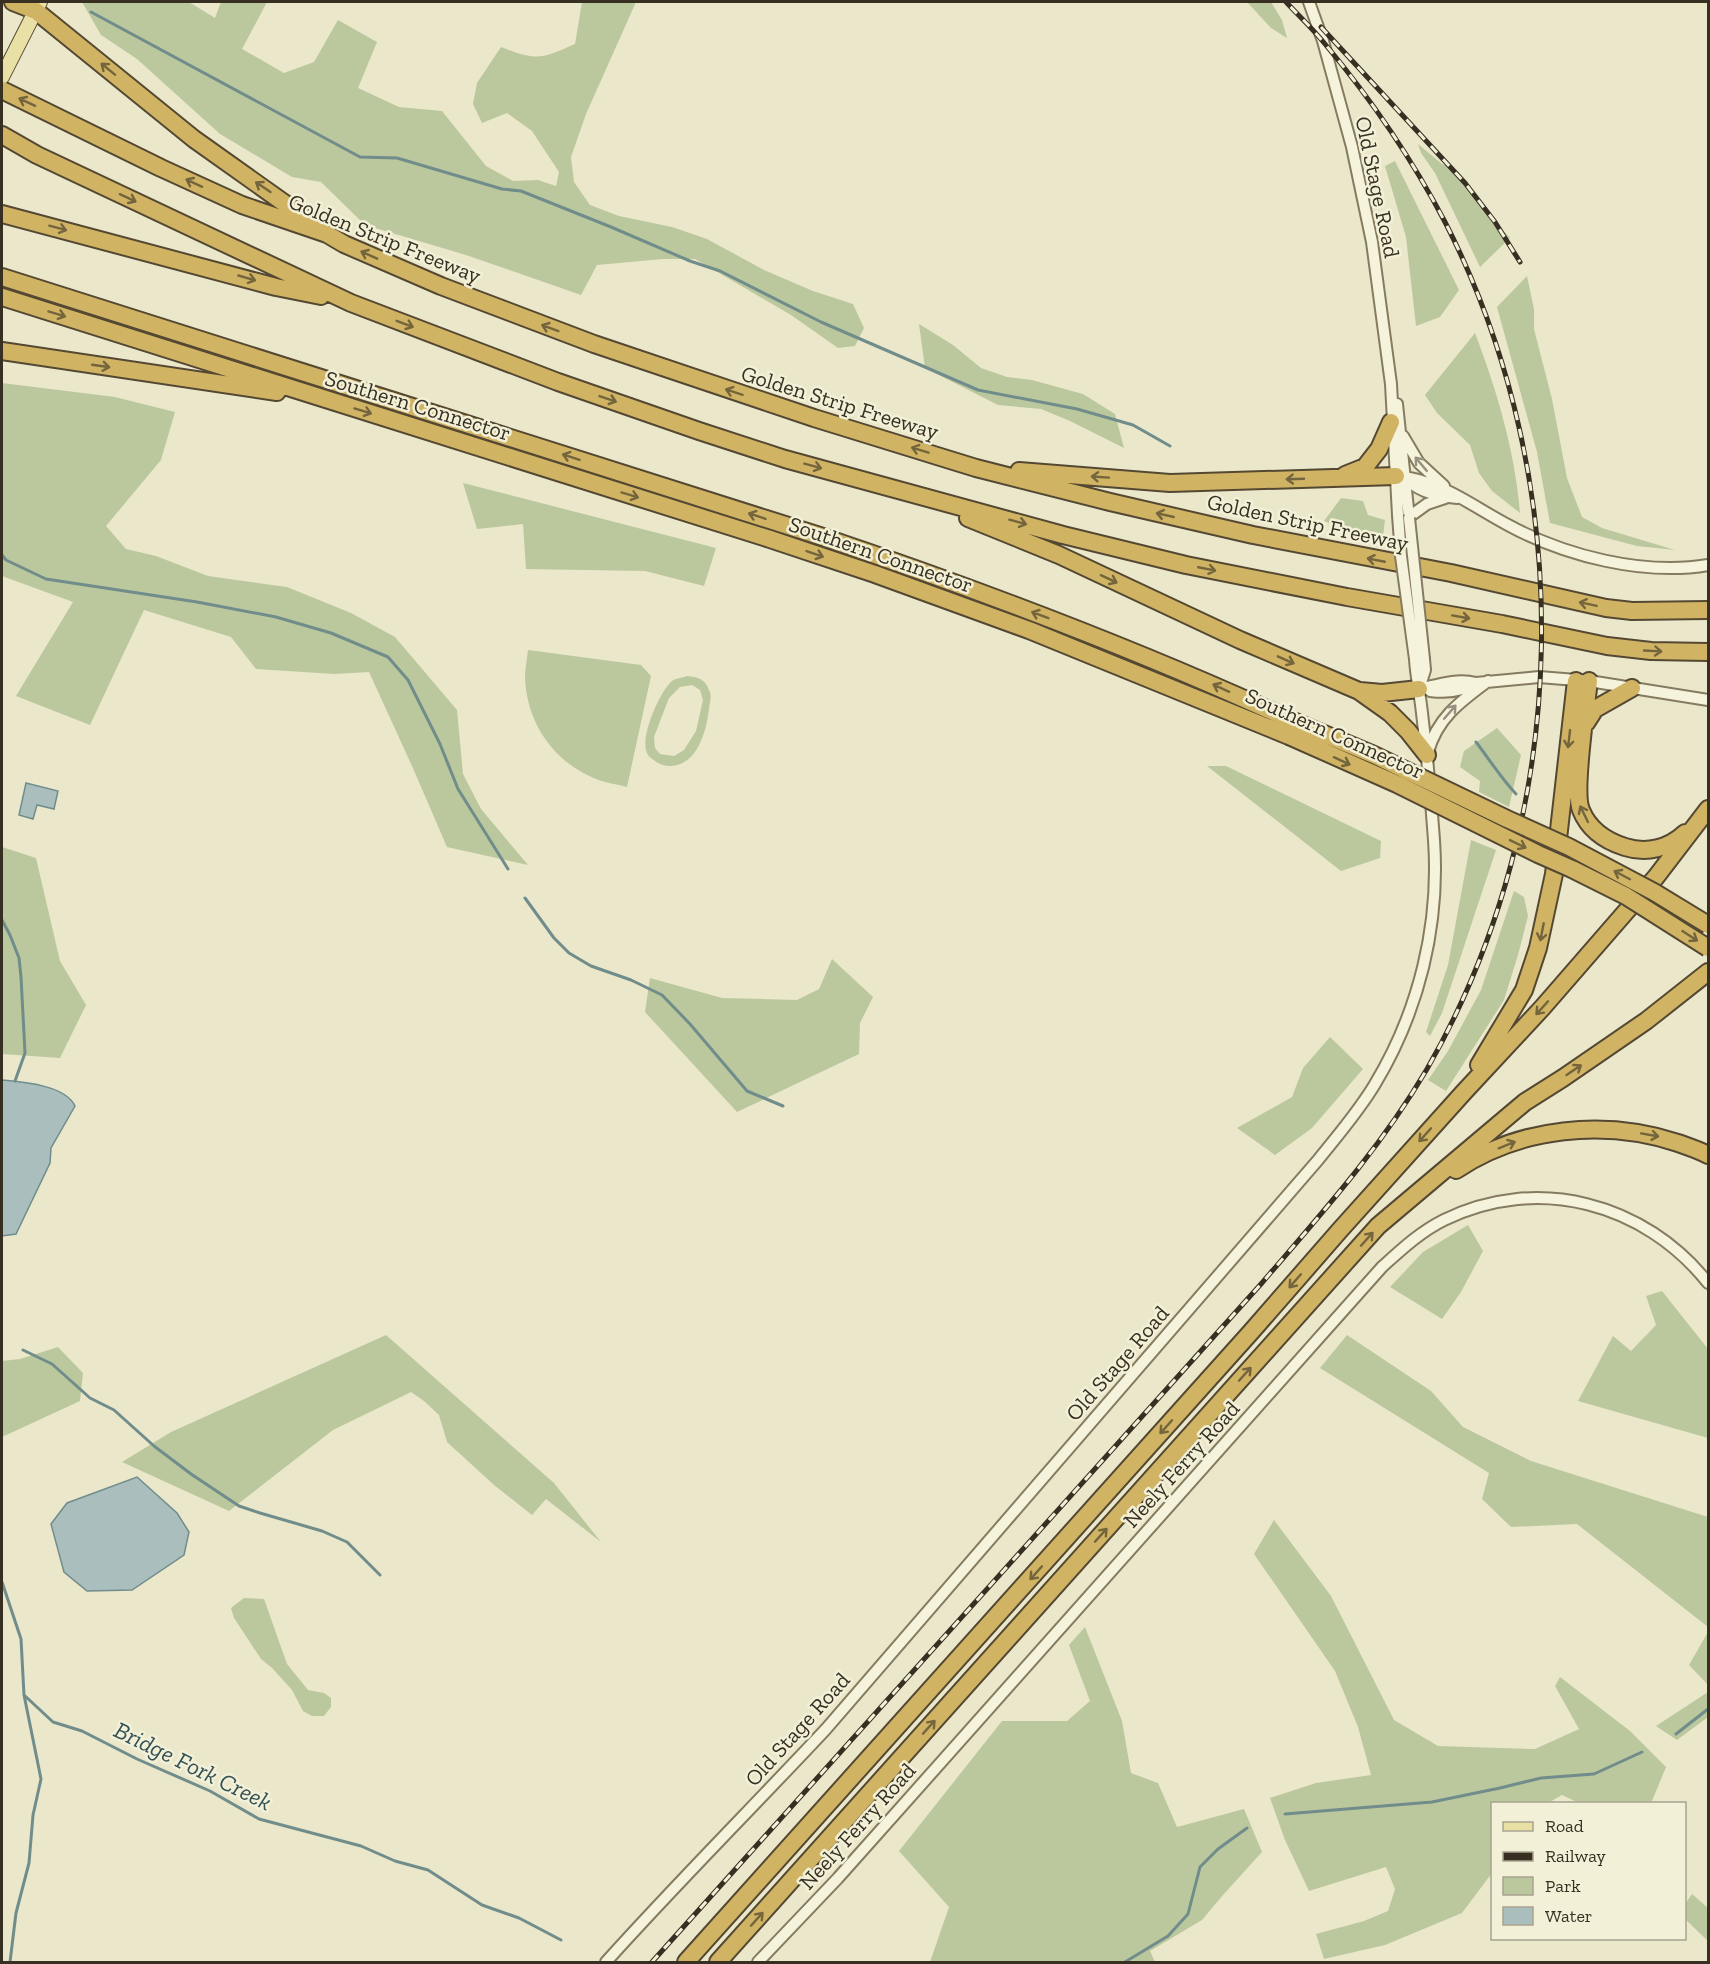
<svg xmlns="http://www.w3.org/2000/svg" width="1710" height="1964" font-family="'Zilla Slab',serif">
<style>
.green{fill:#bbc89e;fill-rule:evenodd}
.water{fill:#aabfbd;stroke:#718d8b;stroke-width:1.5}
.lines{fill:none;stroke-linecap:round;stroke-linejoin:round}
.stream{stroke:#718d8b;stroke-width:3}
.tertiary-casing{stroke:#857b60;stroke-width:14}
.primary-casing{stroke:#544833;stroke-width:16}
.motorway-casing{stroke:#544833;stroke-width:20}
.tertiary{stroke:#f6f3dc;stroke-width:10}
.primary{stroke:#e9e0a6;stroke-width:14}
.motorway{stroke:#d0b464;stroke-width:16}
.rail-casing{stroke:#373022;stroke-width:5}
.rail{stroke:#f3f0d8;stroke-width:3;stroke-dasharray:9;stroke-linecap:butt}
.tertiary-bridge-casing{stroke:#857b60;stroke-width:14;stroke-linecap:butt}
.motorway-bridge-casing{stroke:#544833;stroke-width:20;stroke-linecap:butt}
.tertiary-bridge{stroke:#f6f3dc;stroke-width:10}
.motorway-bridge{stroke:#d0b464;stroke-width:16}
.oneway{stroke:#74653c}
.oneway2{stroke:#96927f}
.labels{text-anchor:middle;stroke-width:5;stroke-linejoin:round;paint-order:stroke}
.street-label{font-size:22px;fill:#373022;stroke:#f3f0d8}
.water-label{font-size:24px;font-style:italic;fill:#335155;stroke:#f3f0d8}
</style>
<rect width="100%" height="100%" fill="#ebe7ca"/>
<!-- green -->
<path class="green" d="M 82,2 L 189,2 L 215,18 L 221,2 L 267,2 L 242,49 L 284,73 L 314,62 L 338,20 L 377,42 L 358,88 L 399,107 L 442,111 L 486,166 L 513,181 L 538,180 L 556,186 L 559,172 L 532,131 L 507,113 L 482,123 L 473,104 L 477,83 L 501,47 C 537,61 541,59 575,44 L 582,2 L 636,2 L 586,114 L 571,157 L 574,182 L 590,205 L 619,216 L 672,227 L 707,239 L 764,270 L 813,291 L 853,304 L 864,328 L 855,346 L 838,348 L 791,315 L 695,259 L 663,259 L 597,265 L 581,295 L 466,255 L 365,225 L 321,182 L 292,177 L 220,134 L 137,59 L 101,35 Z
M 1247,2 L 1271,2 L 1282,20 L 1287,38 L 1271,28 Z
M 1418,144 L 1442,164 L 1446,165 L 1510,238 L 1480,267 L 1435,173 L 1421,153 Z
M 1395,161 L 1459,290 L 1440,317 L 1416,326 L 1406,237 L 1385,166 Z
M 1527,276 L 1534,309 L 1534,329 L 1552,399 L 1567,478 L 1582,517 L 1602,528 L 1675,550 L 1637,546 L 1550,523 L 1537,452 L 1497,307 Z
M 919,324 L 953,345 L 981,368 L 1007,377 L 1032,380 L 1083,394 L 1115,414 L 1124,448 L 1070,421 L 1041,409 L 998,405 L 925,368 Z
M 1475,333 C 1497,391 1515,451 1520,513 L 1492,491 L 1479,473 L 1470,445 L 1437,413 L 1425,395 Z
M 2,383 L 115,397 L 175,412 L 161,460 L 106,526 L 126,549 L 156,556 L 208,576 L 287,587 L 351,613 L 395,637 L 457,710 L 463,774 L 481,809 L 528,865 L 447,847 L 412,766 L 369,672 L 334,674 L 256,669 L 231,637 L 144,610 L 90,725 L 16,696 L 73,602 L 2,576 Z
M 463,483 L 716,548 L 704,586 L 645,571 L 526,569 L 523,524 L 477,529 Z
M 1341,498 L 1363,501 L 1368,515 L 1385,520 L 1382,544 L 1324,521 Z
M 528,650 L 641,665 L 651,676 L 627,787 C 617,784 605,783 596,779 C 554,762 527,724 525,678 C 525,669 527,659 528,650 Z
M 687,676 C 698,677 705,679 709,690 C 712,695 710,702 709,708 C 707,728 699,760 677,765 C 669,767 662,766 655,761 C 653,759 650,758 648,755 C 638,740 659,694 670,683 C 674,678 682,678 687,676 ZM 692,685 L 700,690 L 703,700 L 696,731 L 684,750 L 674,756 L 660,754 L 655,748 L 654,737 L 669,698 L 680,687 Z
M 1497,728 L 1521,755 L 1509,807 L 1479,792 L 1480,781 L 1460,767 L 1464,751 Z
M 1207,766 L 1226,766 L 1381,841 L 1380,858 L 1341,871 Z
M 1471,840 L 1496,850 L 1442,1013 L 1430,1036 L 1426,1032 L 1448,965 Z
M 2,847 L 36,858 L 60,961 L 86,1005 L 60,1058 L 2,1054 Z
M 1514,891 L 1524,897 L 1528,916 L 1518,955 L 1504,1000 L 1446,1091 L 1428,1080 L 1448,1051 L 1481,990 Z
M 832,959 L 873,997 L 860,1023 L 859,1054 L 737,1112 L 645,1012 L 650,978 L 722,998 L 797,1000 L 819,989 Z
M 1330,1037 L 1363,1069 L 1312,1128 L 1275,1155 L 1237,1128 L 1292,1097 L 1303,1068 Z
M 1468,1225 L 1483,1251 L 1461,1292 L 1442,1319 L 1390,1287 L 1423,1252 Z
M 1662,1291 L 1708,1349 L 1708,1438 L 1578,1401 L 1613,1336 L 1631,1351 L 1656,1325 L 1646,1296 Z
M 386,1335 L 554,1483 L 601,1542 L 546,1499 L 532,1515 L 494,1485 L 447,1442 L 439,1415 L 424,1401 L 411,1392 L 333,1430 L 229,1511 L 122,1462 L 171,1432 Z
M 1347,1335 L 1431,1391 L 1463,1427 L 1531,1461 L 1708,1517 L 1708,1627 L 1577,1524 L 1511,1527 L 1482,1499 L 1489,1473 L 1320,1368 Z
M 58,1347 L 83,1373 L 80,1401 L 2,1437 L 2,1361 L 20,1359 Z
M 1274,1520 L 1331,1596 L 1394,1720 L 1438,1746 L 1535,1749 L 1579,1729 L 1555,1686 L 1560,1677 L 1630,1731 L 1666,1767 L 1652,1801 L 1636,1804 L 1579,1803 L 1562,1795 L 1548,1803 L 1492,1804 L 1492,1873 L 1462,1913 L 1385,1945 L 1324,1959 L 1316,1934 L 1364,1921 L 1388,1911 L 1395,1889 L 1386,1867 L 1309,1891 L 1285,1840 L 1270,1798 L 1316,1783 L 1371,1775 L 1358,1727 L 1335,1671 L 1254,1554 Z
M 244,1598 L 264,1599 L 287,1664 L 308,1690 L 324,1693 L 331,1698 L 331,1707 L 324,1716 L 312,1716 L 303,1711 L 292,1690 L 272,1668 L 261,1659 L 234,1618 L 231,1608 Z
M 1085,1627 L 1122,1721 L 1131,1773 L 1158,1783 L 1177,1827 L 1244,1809 L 1262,1852 L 1223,1895 L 1202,1920 L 1150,1951 L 1155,1962 L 930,1962 L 949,1907 L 899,1851 L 1002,1721 L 1067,1721 L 1090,1701 L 1069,1645 Z
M 1708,1632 L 1708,1685 L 1689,1665 Z
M 1708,1692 L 1708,1717 L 1677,1740 L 1656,1726 Z
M 1692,1894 L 1708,1908 L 1708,1941 L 1685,1919 L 1685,1904 Z"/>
<!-- water -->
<path class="water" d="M 26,783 L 58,791 L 54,809 L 37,805 L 33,819 L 19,815 Z
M 2,1080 C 23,1082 65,1085 75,1106 L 51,1148 L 50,1163 L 16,1234 L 2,1236 Z
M 137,1477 L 177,1513 L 189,1532 L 184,1555 L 132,1590 L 87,1591 L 64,1572 L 51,1524 L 67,1503 Z"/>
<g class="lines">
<!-- stream -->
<path class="stream" d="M 91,12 L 360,157 L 397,158 L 502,189 L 521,191 L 611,227 L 690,261 L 720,271 L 821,322 L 978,390 L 1077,409 L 1133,425 L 1170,446
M 2,555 L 6,560 L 46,579 L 197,602 L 276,617 L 331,633 L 388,657 L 408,680 L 440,744 L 458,789 L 508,869
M 1476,742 C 1489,759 1501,778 1516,794
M 525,898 L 554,938 L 569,953 L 591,966 L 631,980 L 662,995 L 690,1024 L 747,1091 L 783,1106
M 2,920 L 10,935 L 19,958 L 21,977 L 25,1053 L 15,1081
M 23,1350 L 52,1364 L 90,1398 L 114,1410 L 154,1446 L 191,1474 L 239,1506 L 260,1513 L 322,1531 L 347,1542 L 380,1575
M 2,1582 L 21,1639 L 24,1695 L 41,1779 L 33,1815 L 29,1863 L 16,1913 L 10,1962
M 24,1695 L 53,1722 L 82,1731 L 137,1759 L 210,1791 L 259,1819 L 361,1846 L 395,1861 L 428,1870 L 482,1905 L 519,1918 L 561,1940
M 1676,1734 L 1708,1709
M 1285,1814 L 1432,1802 L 1500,1788 L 1541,1778 L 1594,1774 L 1642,1752
M 1125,1962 L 1168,1936 L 1188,1914 L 1200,1867 L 1218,1849 L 1247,1828"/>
<!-- tertiary casing -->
<g class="tertiary-casing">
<path id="tertiary" d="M 1309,2 L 1323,41 L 1352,147 L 1372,242 L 1391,384 L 1398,515
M 1397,404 L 1409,518
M 1403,436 L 1419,463 L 1444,486
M 1396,476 C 1441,480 1470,505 1508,525 C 1565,556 1644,576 1708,565
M 1406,479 C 1421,493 1438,496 1457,498
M 1409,517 L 1427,504 L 1445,498
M 1420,686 L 1425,670 L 1424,659
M 1419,689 C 1437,685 1457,678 1476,683 L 1539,677 L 1589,681 L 1708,700
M 1430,691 C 1446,693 1462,692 1475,683
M 1428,752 C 1437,718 1461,701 1488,681
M 606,1962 C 677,1883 753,1807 826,1729 L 1318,1160 C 1338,1135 1359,1111 1375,1084 C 1419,1011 1440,925 1434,840 C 1431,797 1427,755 1422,713 C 1420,694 1416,677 1415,659
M 758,1962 L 838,1878 L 1382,1267 C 1402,1249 1420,1232 1444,1220 C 1537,1174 1645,1203 1708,1283"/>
</g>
<!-- primary casing -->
<g class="primary-casing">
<path id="primary" d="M 2,77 L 40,2"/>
</g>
<!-- motorway casing -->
<g class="motorway-casing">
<path id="motorway" d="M 13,2 L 36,11 L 194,139 L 315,225
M 2,90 L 161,168 L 242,205 L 327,234 L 344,244 L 441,286 L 594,344 L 814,418 L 976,468 L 1110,502 L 1253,535 L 1451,573 L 1606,608 L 1632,611 L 1708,610
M 2,135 L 37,155 L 351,303 L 558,382 L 699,431 L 785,459 L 1063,535 L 1186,565 L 1347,597 L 1502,624 L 1607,646 L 1651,651 L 1708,652
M 2,214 L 276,287 L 321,296
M 2,277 L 820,536 C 980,590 1139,650 1293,721
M 2,297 L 770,539 L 875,574 L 1029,630 L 1289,736
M 2,351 L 277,392
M 1019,471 L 1170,483 L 1396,476
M 1345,475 L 1365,467 L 1379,449 L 1391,422
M 968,518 L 1059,555 L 1240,640 L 1359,691 L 1390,713 L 1408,731 L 1427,755
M 1589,681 C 1586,706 1573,792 1581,810 C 1589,830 1606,841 1625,847 C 1647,854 1669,848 1685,833
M 1360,691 L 1382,693 L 1419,689
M 1586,723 L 1595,709 L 1632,688
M 1479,1065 L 1524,990 L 1538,948 L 1554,874 L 1576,681
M 1456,1170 C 1520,1127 1605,1119 1678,1143 C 1689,1147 1699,1150 1708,1155
M 686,1962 L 1251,1332 L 1340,1230 L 1464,1092 L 1543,1007 L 1656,877 L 1708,809
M 718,1962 L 1378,1226 L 1525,1102 L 1563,1078 L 1646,1021 L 1708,972"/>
</g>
<!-- tertiary -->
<use href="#tertiary" class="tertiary"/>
<!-- primary -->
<use href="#primary" class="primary"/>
<!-- motorway -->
<use href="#motorway" class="motorway"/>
<!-- rail casing -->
<g class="rail-casing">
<path id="rail" d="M 1321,27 L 1465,183 L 1495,222 L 1520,262
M 652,1962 L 1261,1284 C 1321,1214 1380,1149 1427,1069 C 1574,813 1579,484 1445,222 C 1412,159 1371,99 1325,44 C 1313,29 1299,16 1286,2"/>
</g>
<!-- rail -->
<use href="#rail" class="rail"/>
<!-- tertiary-bridge casing -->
<g class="tertiary-bridge-casing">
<path id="tertiary-bridge" d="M 1398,515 L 1401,556 L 1415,659
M 1409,518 L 1424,659"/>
</g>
<!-- motorway-bridge casing -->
<g class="motorway-bridge-casing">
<path id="motorway-bridge" d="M 1293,721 L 1374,755 L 1507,819 L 1569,847 L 1654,892 L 1708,925
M 1289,736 L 1397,784 L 1538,854 L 1572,869 L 1626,896 L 1708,948"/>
</g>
<!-- tertiary-bridge -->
<use href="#tertiary-bridge" class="tertiary-bridge"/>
<!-- motorway-bridge -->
<use href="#motorway-bridge" class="motorway-bridge"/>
</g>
<!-- one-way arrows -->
<defs><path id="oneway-shaft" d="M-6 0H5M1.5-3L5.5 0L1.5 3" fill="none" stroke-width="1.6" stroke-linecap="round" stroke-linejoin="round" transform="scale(1.5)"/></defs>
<g class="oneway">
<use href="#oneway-shaft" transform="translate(108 69) rotate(-141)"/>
<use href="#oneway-shaft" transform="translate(27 102) rotate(-155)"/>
<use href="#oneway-shaft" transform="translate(194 183) rotate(-155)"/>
<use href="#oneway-shaft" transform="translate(263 187) rotate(-146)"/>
<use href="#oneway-shaft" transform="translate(128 198) rotate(25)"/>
<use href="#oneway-shaft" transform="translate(58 228) rotate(15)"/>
<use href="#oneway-shaft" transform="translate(369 255) rotate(-156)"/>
<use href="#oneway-shaft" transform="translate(247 278) rotate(16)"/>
<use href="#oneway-shaft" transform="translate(57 314) rotate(17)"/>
<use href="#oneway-shaft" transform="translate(405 324) rotate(21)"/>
<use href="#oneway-shaft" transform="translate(550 328) rotate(-160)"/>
<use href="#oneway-shaft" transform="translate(101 366) rotate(8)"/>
<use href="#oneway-shaft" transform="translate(734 392) rotate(-162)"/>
<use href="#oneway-shaft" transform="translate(608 399) rotate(19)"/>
<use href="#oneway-shaft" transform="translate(363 411) rotate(17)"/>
<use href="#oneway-shaft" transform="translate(920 450) rotate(-163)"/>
<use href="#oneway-shaft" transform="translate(571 457) rotate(-162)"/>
<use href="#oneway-shaft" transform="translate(813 466) rotate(15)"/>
<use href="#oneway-shaft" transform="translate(1100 477) rotate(-176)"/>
<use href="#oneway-shaft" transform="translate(1295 479) rotate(178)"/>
<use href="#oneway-shaft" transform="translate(630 495) rotate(17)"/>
<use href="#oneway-shaft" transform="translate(1165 515) rotate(-167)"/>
<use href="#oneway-shaft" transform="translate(757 516) rotate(-162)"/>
<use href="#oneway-shaft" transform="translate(1018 522) rotate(15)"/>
<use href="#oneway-shaft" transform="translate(815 554) rotate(19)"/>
<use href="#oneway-shaft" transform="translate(1376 560) rotate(-169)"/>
<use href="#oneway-shaft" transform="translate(1207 569) rotate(11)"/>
<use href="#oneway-shaft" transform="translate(1109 579) rotate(25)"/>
<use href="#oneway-shaft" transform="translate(1588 604) rotate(-168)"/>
<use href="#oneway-shaft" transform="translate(1040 615) rotate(-159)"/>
<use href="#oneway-shaft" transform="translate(1461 617) rotate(10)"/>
<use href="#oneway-shaft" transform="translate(1653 651) rotate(3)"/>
<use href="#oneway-shaft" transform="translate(1286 660) rotate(24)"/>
<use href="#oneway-shaft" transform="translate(1221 688) rotate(-155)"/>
<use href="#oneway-shaft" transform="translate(1569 739) rotate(97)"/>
<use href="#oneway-shaft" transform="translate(1342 761) rotate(25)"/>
<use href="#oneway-shaft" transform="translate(1584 814) rotate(-116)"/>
<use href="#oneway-shaft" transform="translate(1518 844) rotate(26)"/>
<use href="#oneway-shaft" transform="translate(1622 875) rotate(-152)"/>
<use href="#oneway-shaft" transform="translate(1542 932) rotate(101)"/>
<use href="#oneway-shaft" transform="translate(1690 936) rotate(33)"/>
<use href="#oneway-shaft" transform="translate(1542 1008) rotate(132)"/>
<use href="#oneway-shaft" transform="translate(1574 1070) rotate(-34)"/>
<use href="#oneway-shaft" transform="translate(1425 1135) rotate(132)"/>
<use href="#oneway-shaft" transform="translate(1650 1135) rotate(10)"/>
<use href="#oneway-shaft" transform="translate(1507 1145) rotate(-22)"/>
<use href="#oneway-shaft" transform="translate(1367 1239) rotate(-48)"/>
<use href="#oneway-shaft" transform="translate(1295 1281) rotate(131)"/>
<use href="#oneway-shaft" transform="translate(1245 1374) rotate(-48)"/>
<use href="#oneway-shaft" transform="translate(1166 1427) rotate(132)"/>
<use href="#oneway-shaft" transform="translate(1101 1535) rotate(-48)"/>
<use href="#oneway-shaft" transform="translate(1036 1573) rotate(132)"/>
<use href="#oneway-shaft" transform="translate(929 1727) rotate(-48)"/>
<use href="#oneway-shaft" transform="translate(757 1919) rotate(-48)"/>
</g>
<g class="oneway2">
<use href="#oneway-shaft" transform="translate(1421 464) rotate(-130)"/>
<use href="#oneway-shaft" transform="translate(1450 712) rotate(-49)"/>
</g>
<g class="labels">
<!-- street labels -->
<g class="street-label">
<text transform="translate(1378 187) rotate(78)" y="8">Old Stage Road</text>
<text transform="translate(385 238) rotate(22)" y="8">Golden Strip Freeway</text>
<text transform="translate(840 402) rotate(17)" y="8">Golden Strip Freeway</text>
<text transform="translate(418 405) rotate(17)" y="8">Southern Connector</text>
<text transform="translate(1308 522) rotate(12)" y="8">Golden Strip Freeway</text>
<text transform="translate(881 554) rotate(19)" y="8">Southern Connector</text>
<text transform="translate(1335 733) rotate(24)" y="8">Southern Connector</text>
<text transform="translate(1117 1363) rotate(-49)" y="8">Old Stage Road</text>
<text transform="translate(1181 1464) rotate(-48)" y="8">Neely Ferry Road</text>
<text transform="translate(797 1729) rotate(-48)" y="8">Old Stage Road</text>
<text transform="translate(857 1826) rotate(-48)" y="8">Neely Ferry Road</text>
</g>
<!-- water labels -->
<g class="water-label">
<text transform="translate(193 1766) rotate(26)" y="8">Bridge Fork Creek</text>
</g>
</g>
<!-- border -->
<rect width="1710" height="1964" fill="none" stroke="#373022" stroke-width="6"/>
<!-- legend -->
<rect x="1491" y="1802" width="195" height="138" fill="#f3f0d8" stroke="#a8a38f" stroke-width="1.5"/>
<rect x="1503" y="1822" width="30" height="9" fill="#e9e0a6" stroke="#a8a38f" stroke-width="1.5"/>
<text x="1545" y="1832" font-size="18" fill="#373022">Road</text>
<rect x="1503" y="1852" width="30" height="9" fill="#373022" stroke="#a8a38f" stroke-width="1.5"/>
<text x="1545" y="1862" font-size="18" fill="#373022">Railway</text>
<rect x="1503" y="1877" width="30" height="18" fill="#bbc89e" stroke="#a8a38f" stroke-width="1.5"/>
<text x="1545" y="1892" font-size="18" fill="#373022">Park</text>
<rect x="1503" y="1907" width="30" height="18" fill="#aabfbd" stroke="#a8a38f" stroke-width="1.5"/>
<text x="1545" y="1922" font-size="18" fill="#373022">Water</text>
</svg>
